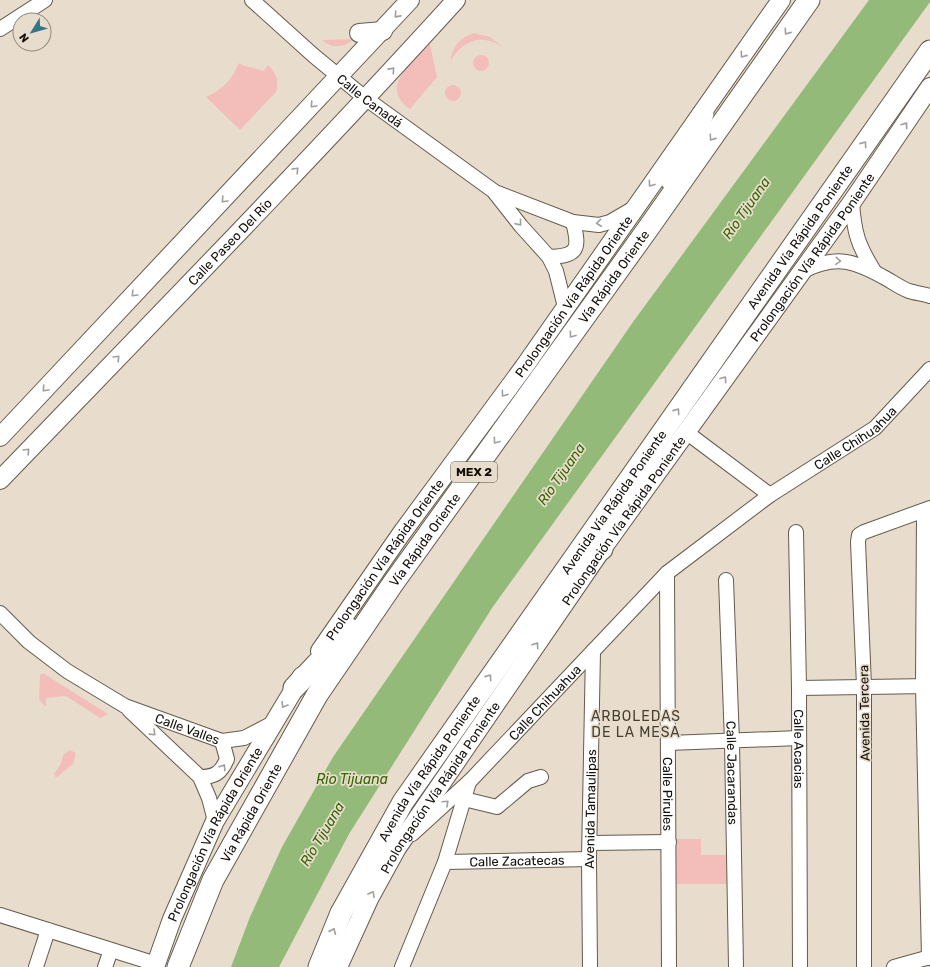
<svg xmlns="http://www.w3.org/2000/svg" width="930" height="967" font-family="Rubik,sans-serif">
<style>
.green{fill:#f3beba}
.water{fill:#93ba78}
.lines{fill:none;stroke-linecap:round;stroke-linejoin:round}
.minor-casing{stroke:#645b4d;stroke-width:16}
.major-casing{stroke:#645b4d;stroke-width:20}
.highway-casing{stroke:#645b4d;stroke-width:23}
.minor{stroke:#fff;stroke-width:14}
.major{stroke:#fff;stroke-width:18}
.highway{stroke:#fff;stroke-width:21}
.oneway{stroke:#a09f9d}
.labels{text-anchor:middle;stroke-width:3.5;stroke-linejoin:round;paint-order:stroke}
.shield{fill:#e8ddcd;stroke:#524c44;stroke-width:1}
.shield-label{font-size:12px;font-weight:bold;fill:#120e09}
.street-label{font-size:13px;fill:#120e09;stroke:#e8ddcd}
.water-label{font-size:14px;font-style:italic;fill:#366400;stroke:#e8ddcd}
.neighbourhood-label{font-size:14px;letter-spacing:1px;fill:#463e30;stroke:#e8ddcd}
</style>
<rect width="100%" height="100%" fill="#e8ddcd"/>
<!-- green -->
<path class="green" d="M 474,33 L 490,37 L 503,47 C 480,33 464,40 450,61 C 453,46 459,38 474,33 Z
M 354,39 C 344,48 332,49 322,40 Z
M 430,44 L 437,77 L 410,109 C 378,87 413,61 430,44 Z
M473 63a8 8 0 1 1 16 0a8 8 0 1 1-16 0Z
M 239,63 L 242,65 L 264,71 L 268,65 C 277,74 279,80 276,92 L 240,130 L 206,97 C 223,89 232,80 239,63 Z
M445 93a8 8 0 1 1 16 0a8 8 0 1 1-16 0Z
M 43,673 L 108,714 L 100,718 L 66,696 L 46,698 L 46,707 L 39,700 L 40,675 Z
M 70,750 L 76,753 L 73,764 L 56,778 L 54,774 L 61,764 L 63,755 Z
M 676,839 L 701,839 L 701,855 L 727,855 L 727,884 L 676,884 Z"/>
<!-- water -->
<path class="water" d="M 869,0 L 930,0 L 930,2 L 492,608 L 349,834 L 279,967 L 231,967 L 250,917 L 282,847 L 333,757 L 633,322 Z"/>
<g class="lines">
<!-- minor casing -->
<g class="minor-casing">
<g id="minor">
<path id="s1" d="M 252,0 L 313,55 L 365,98 L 495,192 L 573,222 L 599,225 L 610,222 L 634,208"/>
<path d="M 0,29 L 45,0"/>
<path d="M 495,193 L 521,226 L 549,257 L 556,271 L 565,307"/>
<path d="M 852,202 C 854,233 858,245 874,271"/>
<path d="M 549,257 C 578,256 580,249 573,222"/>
<path d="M 803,271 C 837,254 855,261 887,279 C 894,283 901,288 909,291 C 916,293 923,294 930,296"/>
<path d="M 686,432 L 770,495"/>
<path d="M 924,511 L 923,686 L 929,958"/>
<path id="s2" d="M 796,532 L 799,688 L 800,967"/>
<path id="s3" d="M 667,573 L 669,967"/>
<path id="s4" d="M 726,580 L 732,742 L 736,967"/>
<path id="s5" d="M 0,613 L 29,642 L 67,671 L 125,706 L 222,741 L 244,738 L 273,723"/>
<path d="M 799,688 L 930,686"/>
<path d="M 129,710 L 200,777 L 209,798 L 215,821"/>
<path d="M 669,743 L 799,738"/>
<path d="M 200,777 C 215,777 221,773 227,759 L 222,741"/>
<path d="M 464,799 L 497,807 L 528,781 L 541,777"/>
<path id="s6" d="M 412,834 L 470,781 L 667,573 L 770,495 L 875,428 L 930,369"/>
<path d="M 590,843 L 669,842"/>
<path id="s7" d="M 445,862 L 589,859"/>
<path d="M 0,915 L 156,964"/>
<path d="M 36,967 L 48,930"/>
<path d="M 105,967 L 111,950"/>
<path d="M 402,967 L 445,862 L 469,782"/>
<path id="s8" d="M 590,967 L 589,859 L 593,651"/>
<path d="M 864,967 L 864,686 L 858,542 L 859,535 L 864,532 L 930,508"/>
<path d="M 894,967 L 930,957"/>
</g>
</g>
<!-- major casing -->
<g class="major-casing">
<g id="major">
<path d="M 359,33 L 383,31"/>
<path d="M 0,437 L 410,0"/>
<path id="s9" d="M 0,480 C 153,321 308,163 456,0"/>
<path id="s10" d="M 320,651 L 401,534 L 524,367 L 781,0"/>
<path id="s11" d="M 155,967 L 172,919 L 215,821 L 302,676"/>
<path id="s12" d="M 338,967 L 369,899 L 397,848 L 602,549 L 852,202 L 930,87"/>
</g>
</g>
<!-- highway casing -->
<g class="highway-casing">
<g id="highway">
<path d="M 671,180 L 703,114"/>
<path d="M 574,575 L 588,558 L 602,549"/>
<path d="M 294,688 L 350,629"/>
<path id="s13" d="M 178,967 L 213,880 L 317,695 L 394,582 L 647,230 L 809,0"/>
<path id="s14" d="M 319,967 L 341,913 L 403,802 L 930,51"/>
</g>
</g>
<!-- minor -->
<use href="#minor" class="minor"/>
<!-- major -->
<use href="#major" class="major"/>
<!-- highway -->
<use href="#highway" class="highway"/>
</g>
<!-- one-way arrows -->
<defs><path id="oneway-chevron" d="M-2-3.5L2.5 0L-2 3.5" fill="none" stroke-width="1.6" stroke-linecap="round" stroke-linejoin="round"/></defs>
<g class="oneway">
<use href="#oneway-chevron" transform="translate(397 15) rotate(132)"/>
<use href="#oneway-chevron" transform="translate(787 32) rotate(125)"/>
<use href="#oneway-chevron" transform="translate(743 55) rotate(125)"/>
<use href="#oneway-chevron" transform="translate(392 70) rotate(-48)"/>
<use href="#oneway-chevron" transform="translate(313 105) rotate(133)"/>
<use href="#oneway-chevron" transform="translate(905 125) rotate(-56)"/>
<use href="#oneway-chevron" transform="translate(712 138) rotate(125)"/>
<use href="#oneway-chevron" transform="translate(864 144) rotate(-55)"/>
<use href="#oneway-chevron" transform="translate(296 170) rotate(-47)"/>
<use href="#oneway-chevron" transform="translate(651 184) rotate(126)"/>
<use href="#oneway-chevron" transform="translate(224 200) rotate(133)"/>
<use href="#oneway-chevron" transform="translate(519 223) rotate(51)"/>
<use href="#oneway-chevron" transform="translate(599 223) rotate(174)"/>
<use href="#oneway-chevron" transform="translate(838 261) rotate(4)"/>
<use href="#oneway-chevron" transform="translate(134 294) rotate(134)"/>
<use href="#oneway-chevron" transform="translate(572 335) rotate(126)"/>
<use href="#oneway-chevron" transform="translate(117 358) rotate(-46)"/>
<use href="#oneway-chevron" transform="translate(724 379) rotate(-54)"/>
<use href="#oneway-chevron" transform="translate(45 389) rotate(133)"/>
<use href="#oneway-chevron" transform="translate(504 394) rotate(126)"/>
<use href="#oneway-chevron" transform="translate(677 411) rotate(-55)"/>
<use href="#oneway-chevron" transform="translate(496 441) rotate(126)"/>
<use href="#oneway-chevron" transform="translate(27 451) rotate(-46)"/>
<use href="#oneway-chevron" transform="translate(536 645) rotate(-56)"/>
<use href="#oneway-chevron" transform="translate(489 677) rotate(-55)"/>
<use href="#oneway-chevron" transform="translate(284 705) rotate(121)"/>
<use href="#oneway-chevron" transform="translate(153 733) rotate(44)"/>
<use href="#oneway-chevron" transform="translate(223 767) rotate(-57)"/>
<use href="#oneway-chevron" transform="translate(446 803) rotate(-43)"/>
<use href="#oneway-chevron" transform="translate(372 894) rotate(-61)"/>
<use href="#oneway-chevron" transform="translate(333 931) rotate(-67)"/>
</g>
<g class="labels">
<!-- shield labels -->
<rect class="shield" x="451" y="462" width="46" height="20" rx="3"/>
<g class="shield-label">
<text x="474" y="476">MEX 2</text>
</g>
<!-- street labels -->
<g class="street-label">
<text dy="5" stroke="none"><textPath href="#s1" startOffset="155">Calle Canadá</textPath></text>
<text dy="5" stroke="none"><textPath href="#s14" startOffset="876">Avenida Vía Rápida Poniente</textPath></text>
<text dy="5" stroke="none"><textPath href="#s9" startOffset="331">Calle Paseo Del Río</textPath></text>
<text dy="5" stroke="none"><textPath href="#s12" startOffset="855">Prolongación Vía Rápida Poniente</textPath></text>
<text dy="5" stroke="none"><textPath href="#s13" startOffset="819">Vía Rápida Oriente</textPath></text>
<text dy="5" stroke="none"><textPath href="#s10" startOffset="436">Prolongación Vía Rápida Oriente</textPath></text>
<text dy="5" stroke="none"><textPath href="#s6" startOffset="597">Calle Chihuahua</textPath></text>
<text dy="5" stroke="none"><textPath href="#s14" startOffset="552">Avenida Vía Rápida Poniente</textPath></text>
<text dy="5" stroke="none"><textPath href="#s12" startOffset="531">Prolongación Vía Rápida Poniente</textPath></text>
<text dy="5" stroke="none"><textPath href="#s13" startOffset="495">Vía Rápida Oriente</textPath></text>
<text dy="5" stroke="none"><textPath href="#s10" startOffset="112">Prolongación Vía Rápida Oriente</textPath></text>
<text dy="5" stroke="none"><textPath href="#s6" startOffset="187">Calle Chihuahua</textPath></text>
<text transform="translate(864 713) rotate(-91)" y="5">Avenida Tercera</text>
<text dy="5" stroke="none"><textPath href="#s5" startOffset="223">Calle Valles</textPath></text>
<text dy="5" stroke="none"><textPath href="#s2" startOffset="217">Calle Acacias</textPath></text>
<text dy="5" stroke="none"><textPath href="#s14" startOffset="228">Avenida Vía Rápida Poniente</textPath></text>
<text dy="5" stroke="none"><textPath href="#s4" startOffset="193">Calle Jacarandas</textPath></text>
<text dy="5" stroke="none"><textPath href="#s12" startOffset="207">Prolongación Vía Rápida Poniente</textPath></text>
<text dy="5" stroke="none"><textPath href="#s3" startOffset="221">Calle Pirules</textPath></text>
<text dy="5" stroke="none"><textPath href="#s8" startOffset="158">Avenida Tamaulipas</textPath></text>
<text dy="5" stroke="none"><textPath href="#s13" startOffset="171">Vía Rápida Oriente</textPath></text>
<text dy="5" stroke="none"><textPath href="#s11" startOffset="146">Prolongación Vía Rápida Oriente</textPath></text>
<text dy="5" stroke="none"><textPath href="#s7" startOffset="72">Calle Zacatecas</textPath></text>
</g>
<!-- water labels -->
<g class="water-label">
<text transform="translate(746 208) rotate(-55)" y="5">Río Tijuana</text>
<text transform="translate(561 474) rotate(-55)" y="5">Río Tijuana</text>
<text x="352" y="784">Rio Tijuana</text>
<text transform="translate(322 834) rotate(-59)" y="5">Río Tijuana</text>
</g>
<!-- neighbourhood labels -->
<g class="neighbourhood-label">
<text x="636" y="721">ARBOLEDAS<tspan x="636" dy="16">DE LA MESA</tspan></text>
</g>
</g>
<!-- north arrow -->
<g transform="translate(32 32) rotate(233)"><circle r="19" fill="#e8ddcd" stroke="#928a7f"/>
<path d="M0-3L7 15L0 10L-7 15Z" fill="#327686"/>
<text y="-6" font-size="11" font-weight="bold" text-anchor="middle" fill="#120e09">N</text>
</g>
</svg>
